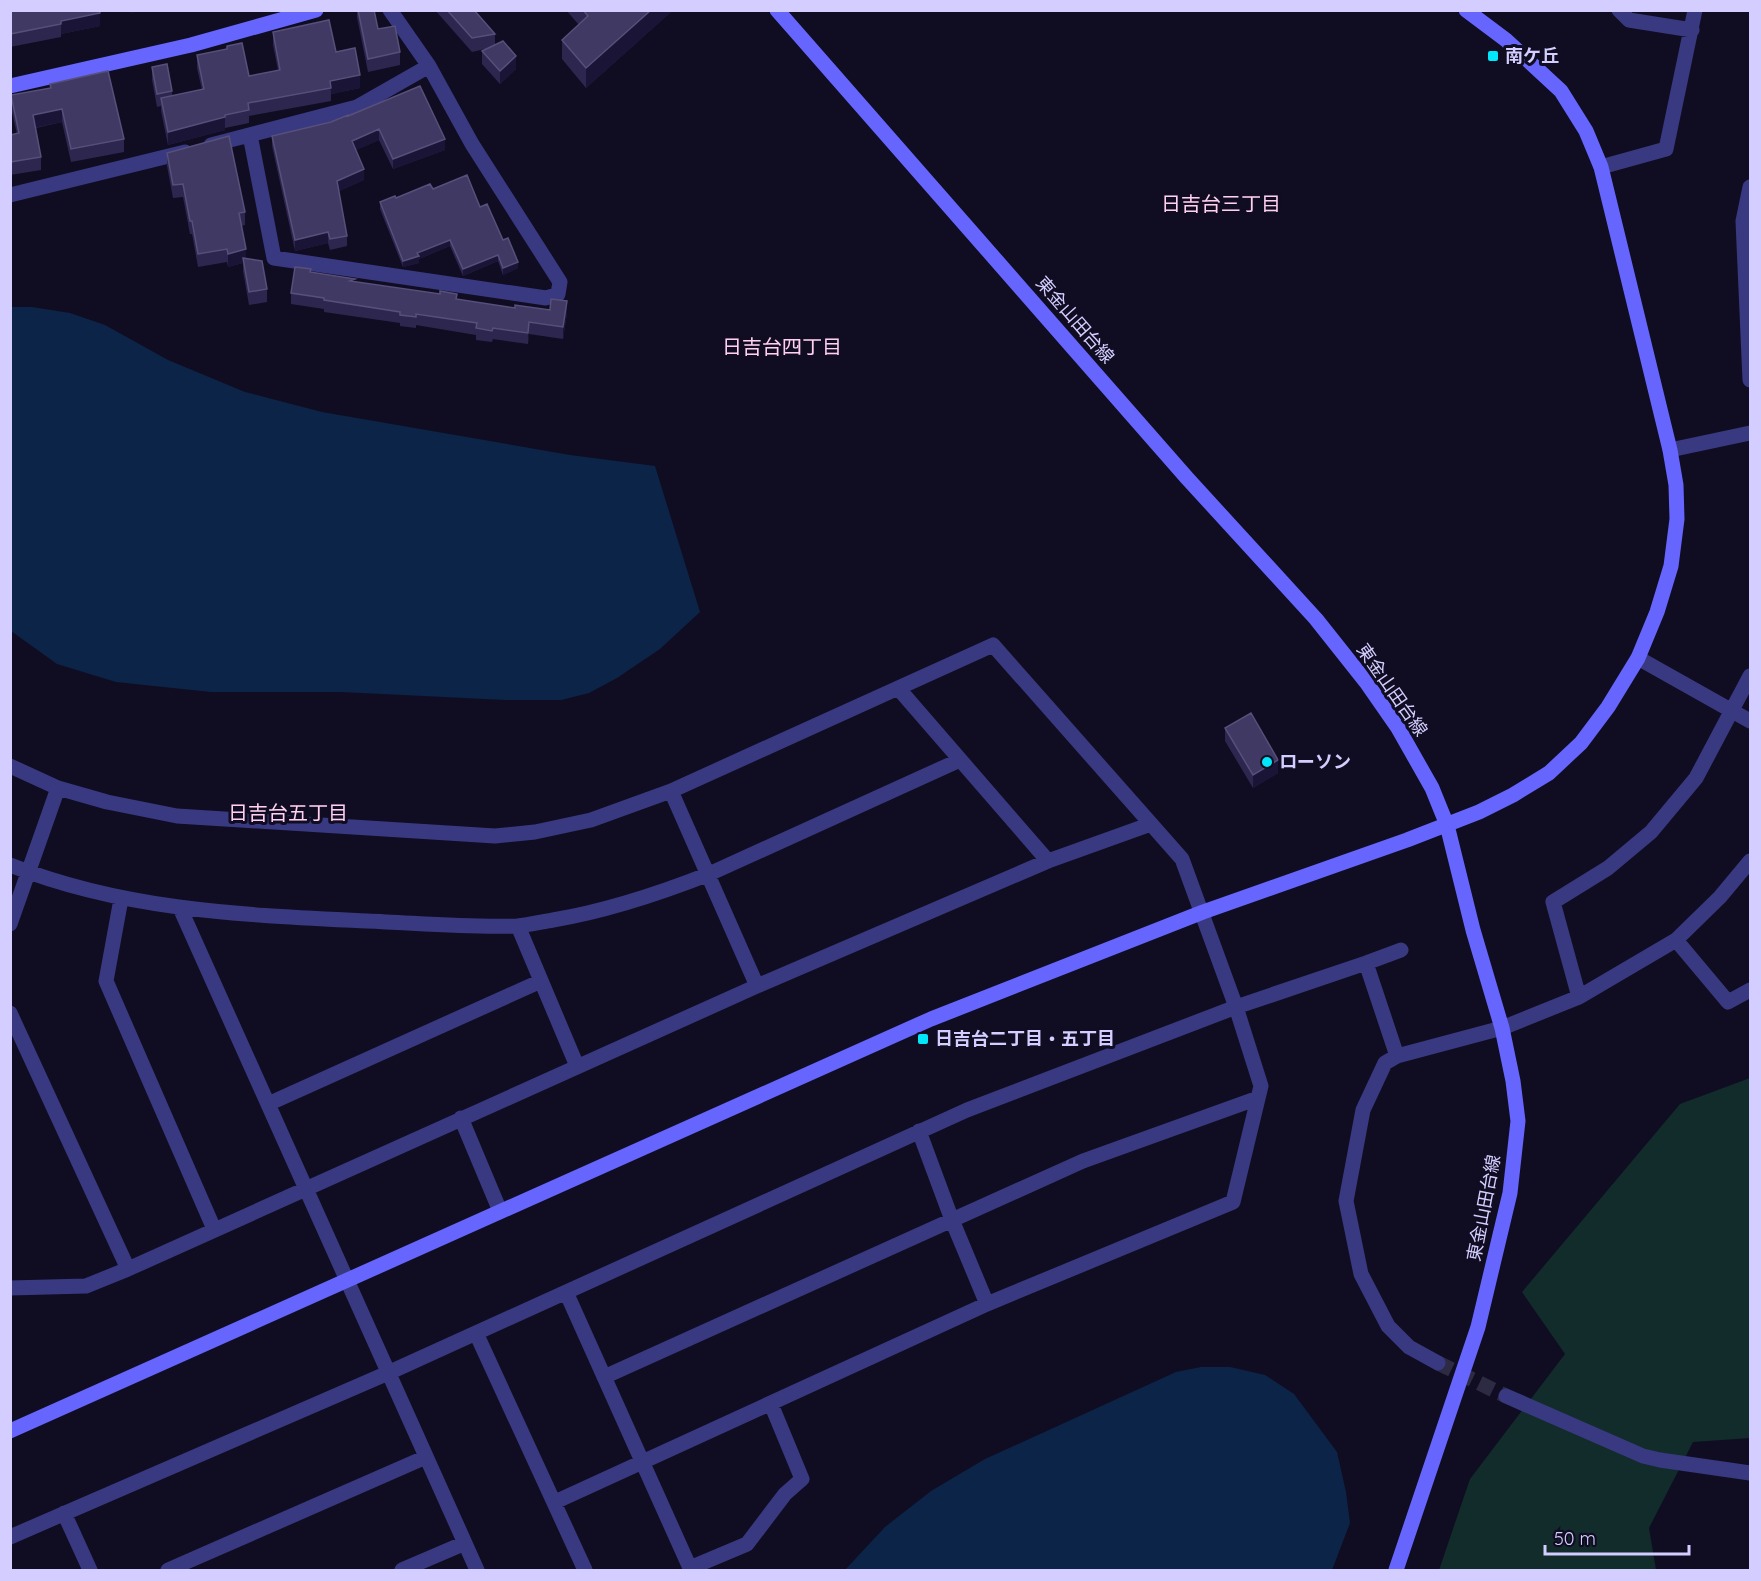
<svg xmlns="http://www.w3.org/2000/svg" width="1761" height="1581" font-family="Quicksand,'Noto Sans JP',sans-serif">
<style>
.green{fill:#112c2a}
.water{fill:#0c2447}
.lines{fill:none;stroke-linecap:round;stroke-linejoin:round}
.street-tunnel{stroke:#2d2a43;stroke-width:15;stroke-dasharray:15 8;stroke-linecap:butt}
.street{stroke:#393981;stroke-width:15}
.secondary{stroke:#6666fe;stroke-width:15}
.wall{fill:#2d2750}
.shaded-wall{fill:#1a1536}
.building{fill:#3f3963;stroke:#56507b;stroke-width:1.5}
.poi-dot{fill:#01e6f8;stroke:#100d22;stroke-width:2}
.labels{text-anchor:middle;stroke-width:6;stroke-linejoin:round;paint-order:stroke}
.poi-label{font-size:18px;font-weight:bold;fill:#d3ceff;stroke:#100d22;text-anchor:start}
.street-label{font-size:18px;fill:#d3ceff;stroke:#100d22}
.neighbourhood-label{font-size:20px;fill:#ffd0ef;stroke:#100d22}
</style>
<rect width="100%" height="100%" fill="#100d22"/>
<!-- green -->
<path class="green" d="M 1750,1078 L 1750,1438 L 1693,1442 L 1649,1528 L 1656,1570 L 1439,1570 L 1470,1479 L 1565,1354 L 1522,1292 L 1680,1104 Z"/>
<!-- water -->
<path class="water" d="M 11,307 L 32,307 L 70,313 L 105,325 L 168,360 L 245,392 L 322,412 L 570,455 L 655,466 L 700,612 L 660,649 L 617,678 L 589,693 L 561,700 L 506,700 L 341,692 L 211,692 L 116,682 L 57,664 L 11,631 Z
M 1201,1367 L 1230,1367 L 1265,1375 L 1294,1394 L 1337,1452 L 1346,1492 L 1350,1523 L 1332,1570 L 845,1570 L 885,1527 L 931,1491 L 985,1459 L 1176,1372 Z"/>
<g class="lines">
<!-- street-tunnel -->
<path class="street-tunnel" d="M 1438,1363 L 1506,1396"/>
<!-- street -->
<path class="street" d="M 1619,10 L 1629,20 L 1692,30
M 250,135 L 274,258 L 546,298 L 558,294 L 560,282 L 472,144 L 429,66 L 390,10
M 211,145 L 357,107 L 429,66
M 1601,167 L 1666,149 L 1695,10
M 1750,187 L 1743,221 L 1750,380
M 10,195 L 185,152
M 1670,450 L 1750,433
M 1638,658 L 1750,721
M 898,688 L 1048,861
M 10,766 L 58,788 L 107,802 L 177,816 L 495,836 L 535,832 L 591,820 L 671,791 L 993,645 L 1182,859 L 1236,1007 L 1261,1086 L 1233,1202 L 987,1304 L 555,1502
M 671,791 L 757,986
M 10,865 C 126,911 245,915 367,921 C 417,923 468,928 517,926 C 529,925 541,922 553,920 C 607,911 658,894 709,874 L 960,760
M 121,899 L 106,981 L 214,1229
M 180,908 L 477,1570
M 10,924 L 58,788
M 518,926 L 577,1066
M 1676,940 L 1728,1002 L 1750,990
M 1366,963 L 1397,1056
M 1579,997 L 1553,902 L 1608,868 L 1651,832 L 1696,778 L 1750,676
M 10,1013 L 128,1269
M 268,1104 L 541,981
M 461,1118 L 500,1211
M 919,1131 L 952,1220 L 987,1304
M 10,1288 L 86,1286 L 128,1269 L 757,986 L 1048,861 L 1151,824
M 566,1292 L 690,1568 L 747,1544 L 785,1494 L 802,1479 L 771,1404
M 476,1333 L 585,1570
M 1438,1363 L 1409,1347 L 1388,1326 L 1361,1274 L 1346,1201 L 1363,1110 L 1385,1063 L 1397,1056 L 1502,1028 L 1579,997 L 1676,940 L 1720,897 L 1750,861
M 604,1377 L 1083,1161 L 1258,1098
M 1506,1396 L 1643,1456 L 1660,1460 L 1750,1473
M 64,1513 L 90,1570
M 10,1537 L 388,1373 L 967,1110 L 1236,1007 L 1366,963 L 1401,950
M 168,1570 L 426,1457
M 402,1570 L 465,1543"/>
<!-- secondary -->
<path class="secondary" d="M 777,10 L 1187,478 L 1316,619 L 1366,682 L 1398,728 L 1432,788 L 1447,825 L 1473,930 L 1502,1028 L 1513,1081 L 1518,1121 L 1510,1193 L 1478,1327 L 1396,1570
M 10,86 L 191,45 L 316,10
M 10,1431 L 931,1019 L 1203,912 L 1407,840 L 1479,812 L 1513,795 L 1549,773 L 1581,743 L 1608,707 L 1638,658 L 1657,612 L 1671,566 L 1677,519 L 1676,485 L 1670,450 L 1601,167 L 1586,131 L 1561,91 L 1506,40 L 1466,10"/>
</g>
<!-- wall -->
<path class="wall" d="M 10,10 L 100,26 L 61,34 L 61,37 L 10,47 Z
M 357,10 L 374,10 L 378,29 L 400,52 L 400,65 L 368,72 L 357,17 Z
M 435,10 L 474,10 L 495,34 L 495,45 L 516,69 L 500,84 L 482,64 L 482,51 L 485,49 L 472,52 Z
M 566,10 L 672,10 L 672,11 L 586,88 L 562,59 L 562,40 L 579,25 Z
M 273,32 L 336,52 L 360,88 L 331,94 L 331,101 L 249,116 L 249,123 L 225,128 L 225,130 L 168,145 L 161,111 L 161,106 L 157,107 L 152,80 L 152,67 L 172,91 L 172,96 L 202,90 L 197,68 L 197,55 L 227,49 L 227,46 L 249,76 L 278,70 L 273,45 Z
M 50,84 L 124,139 L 124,152 L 71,162 L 62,122 L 36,128 L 41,157 L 41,170 L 10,175 L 10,135 L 17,134 L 11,108 L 11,95 L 50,88 Z
M 348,116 L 445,150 L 393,169 L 379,140 L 356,150 L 364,180 L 339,191 L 347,236 L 347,246 L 330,250 L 328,243 L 295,251 L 272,146 L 272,136 L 331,122 Z
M 167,153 L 245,212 L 245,225 L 241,226 L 246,259 L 267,289 L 267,302 L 249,305 L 243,271 L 243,263 L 228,267 L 227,262 L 198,267 L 192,234 L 190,234 L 183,197 L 173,198 L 167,166 Z
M 433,189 L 480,207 L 503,240 L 518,268 L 503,275 L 498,261 L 463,276 L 450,246 L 419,259 L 419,263 L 403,267 L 380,209 L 380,202 Z
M 311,272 L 355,282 L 457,299 L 515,308 L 567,313 L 563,339 L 529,334 L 528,344 L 493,339 L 492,342 L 476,340 L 476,335 L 416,325 L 416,328 L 400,326 L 400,323 L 324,312 L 324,309 L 291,304 L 291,293 Z
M 1225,728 L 1278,773 L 1253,788 L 1225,741 Z"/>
<!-- shaded-wall -->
<path class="shaded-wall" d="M 131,10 L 145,10 L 131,13 Z
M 651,10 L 672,10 L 672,11 L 586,88 L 586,68 Z
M 100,13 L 100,26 L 61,34 L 61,21 Z
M 516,56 L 516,69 L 500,84 L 500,71 Z
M 360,75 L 360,88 L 331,94 L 330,81 Z
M 62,109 L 62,122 L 33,128 L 33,115 Z
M 225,117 L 225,130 L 168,145 L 168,132 Z
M 379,129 L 379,140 L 352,152 L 352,141 Z
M 445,139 L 445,150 L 393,169 L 393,159 Z
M 364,169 L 364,180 L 337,192 L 337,181 Z
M 328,232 L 328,243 L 295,251 L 295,240 Z
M 450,240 L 450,246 L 419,259 L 419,263 L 403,267 L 403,261 L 417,253 Z
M 246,249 L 246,262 L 243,258 L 243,263 L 228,267 L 228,254 Z
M 498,255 L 498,261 L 463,276 L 463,269 Z
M 518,262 L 518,268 L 503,275 L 503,268 Z
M 567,301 L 567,313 L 563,339 L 563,327 Z
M 529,322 L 529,334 L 528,344 L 528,333 Z
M 1278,760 L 1278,773 L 1253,788 L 1253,775 Z"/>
<!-- building -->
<path class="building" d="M 10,10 L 99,10 L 100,13 L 61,21 L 61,24 L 10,34 Z
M 358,10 L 374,10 L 378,29 L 395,26 L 400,52 L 368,59 Z
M 447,10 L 474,10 L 495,34 L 472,38 Z
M 583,10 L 651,10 L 586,68 L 562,40 L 588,16 Z
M 329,20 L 336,52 L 355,48 L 360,75 L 330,81 L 331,88 L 248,103 L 249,110 L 225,115 L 225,117 L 168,132 L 161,98 L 204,89 L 197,55 L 227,49 L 227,46 L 242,43 L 249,76 L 280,70 L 273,32 Z
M 503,41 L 516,56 L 500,71 L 482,51 Z
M 167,64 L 172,91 L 157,94 L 152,67 Z
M 108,71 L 124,139 L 71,149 L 62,109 L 33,115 L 41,157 L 10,162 L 10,135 L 19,133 L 11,95 L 51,88 L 50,84 Z
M 420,86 L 445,139 L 393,159 L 379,129 L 352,141 L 364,169 L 337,181 L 347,236 L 330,239 L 328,232 L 295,240 L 272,136 L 331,122 L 348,115 L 348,116 Z
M 229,136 L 245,212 L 239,213 L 246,249 L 228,254 L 227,249 L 198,254 L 192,221 L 190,221 L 183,184 L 173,185 L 167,153 Z
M 467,175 L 480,207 L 487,204 L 503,240 L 508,238 L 518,262 L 503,268 L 498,255 L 463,269 L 450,240 L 417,253 L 419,256 L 403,261 L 380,202 L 395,196 L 396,198 L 430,184 L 433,189 Z
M 243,258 L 262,261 L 267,289 L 249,292 Z
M 295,267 L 311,269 L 310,272 L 355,279 L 350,281 L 440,294 L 440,291 L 457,294 L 456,299 L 515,308 L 515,305 L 550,310 L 551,299 L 567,301 L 563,327 L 529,322 L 528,333 L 493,328 L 492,331 L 476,328 L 477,323 L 416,314 L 416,317 L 400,315 L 400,312 L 324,300 L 324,298 L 291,293 Z
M 1251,713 L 1278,760 L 1253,775 L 1225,728 Z"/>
<!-- markers -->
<g class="poi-dot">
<rect x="1487" y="50" width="12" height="12" rx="3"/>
<circle cx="1267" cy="762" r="6"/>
<rect x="917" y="1033" width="12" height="12" rx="3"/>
</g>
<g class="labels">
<!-- poi labels -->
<g class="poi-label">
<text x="1505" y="62">南ケ丘</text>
<text x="1279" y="768">ローソン</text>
<text x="935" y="1045">日吉台二丁目・五丁目</text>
</g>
<!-- street labels -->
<g class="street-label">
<text transform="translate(1075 320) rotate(49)" y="6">東金山田台線</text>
<text transform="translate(1392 690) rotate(55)" y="6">東金山田台線</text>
<text transform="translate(1484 1208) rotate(-79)" y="6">東金山田台線</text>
</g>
<!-- neighbourhood labels -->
<g class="neighbourhood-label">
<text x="1221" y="211">日吉台三丁目</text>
<text x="782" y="354">日吉台四丁目</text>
<text x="288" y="820">日吉台五丁目</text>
</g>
</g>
<!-- border -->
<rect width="1761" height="1581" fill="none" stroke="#d3ceff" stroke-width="24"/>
<!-- scale -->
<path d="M1545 1545v9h144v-9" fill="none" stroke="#d3ceff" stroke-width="3"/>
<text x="1554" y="1545" font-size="18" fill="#d3ceff" stroke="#100d22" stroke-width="4.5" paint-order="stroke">50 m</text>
</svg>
